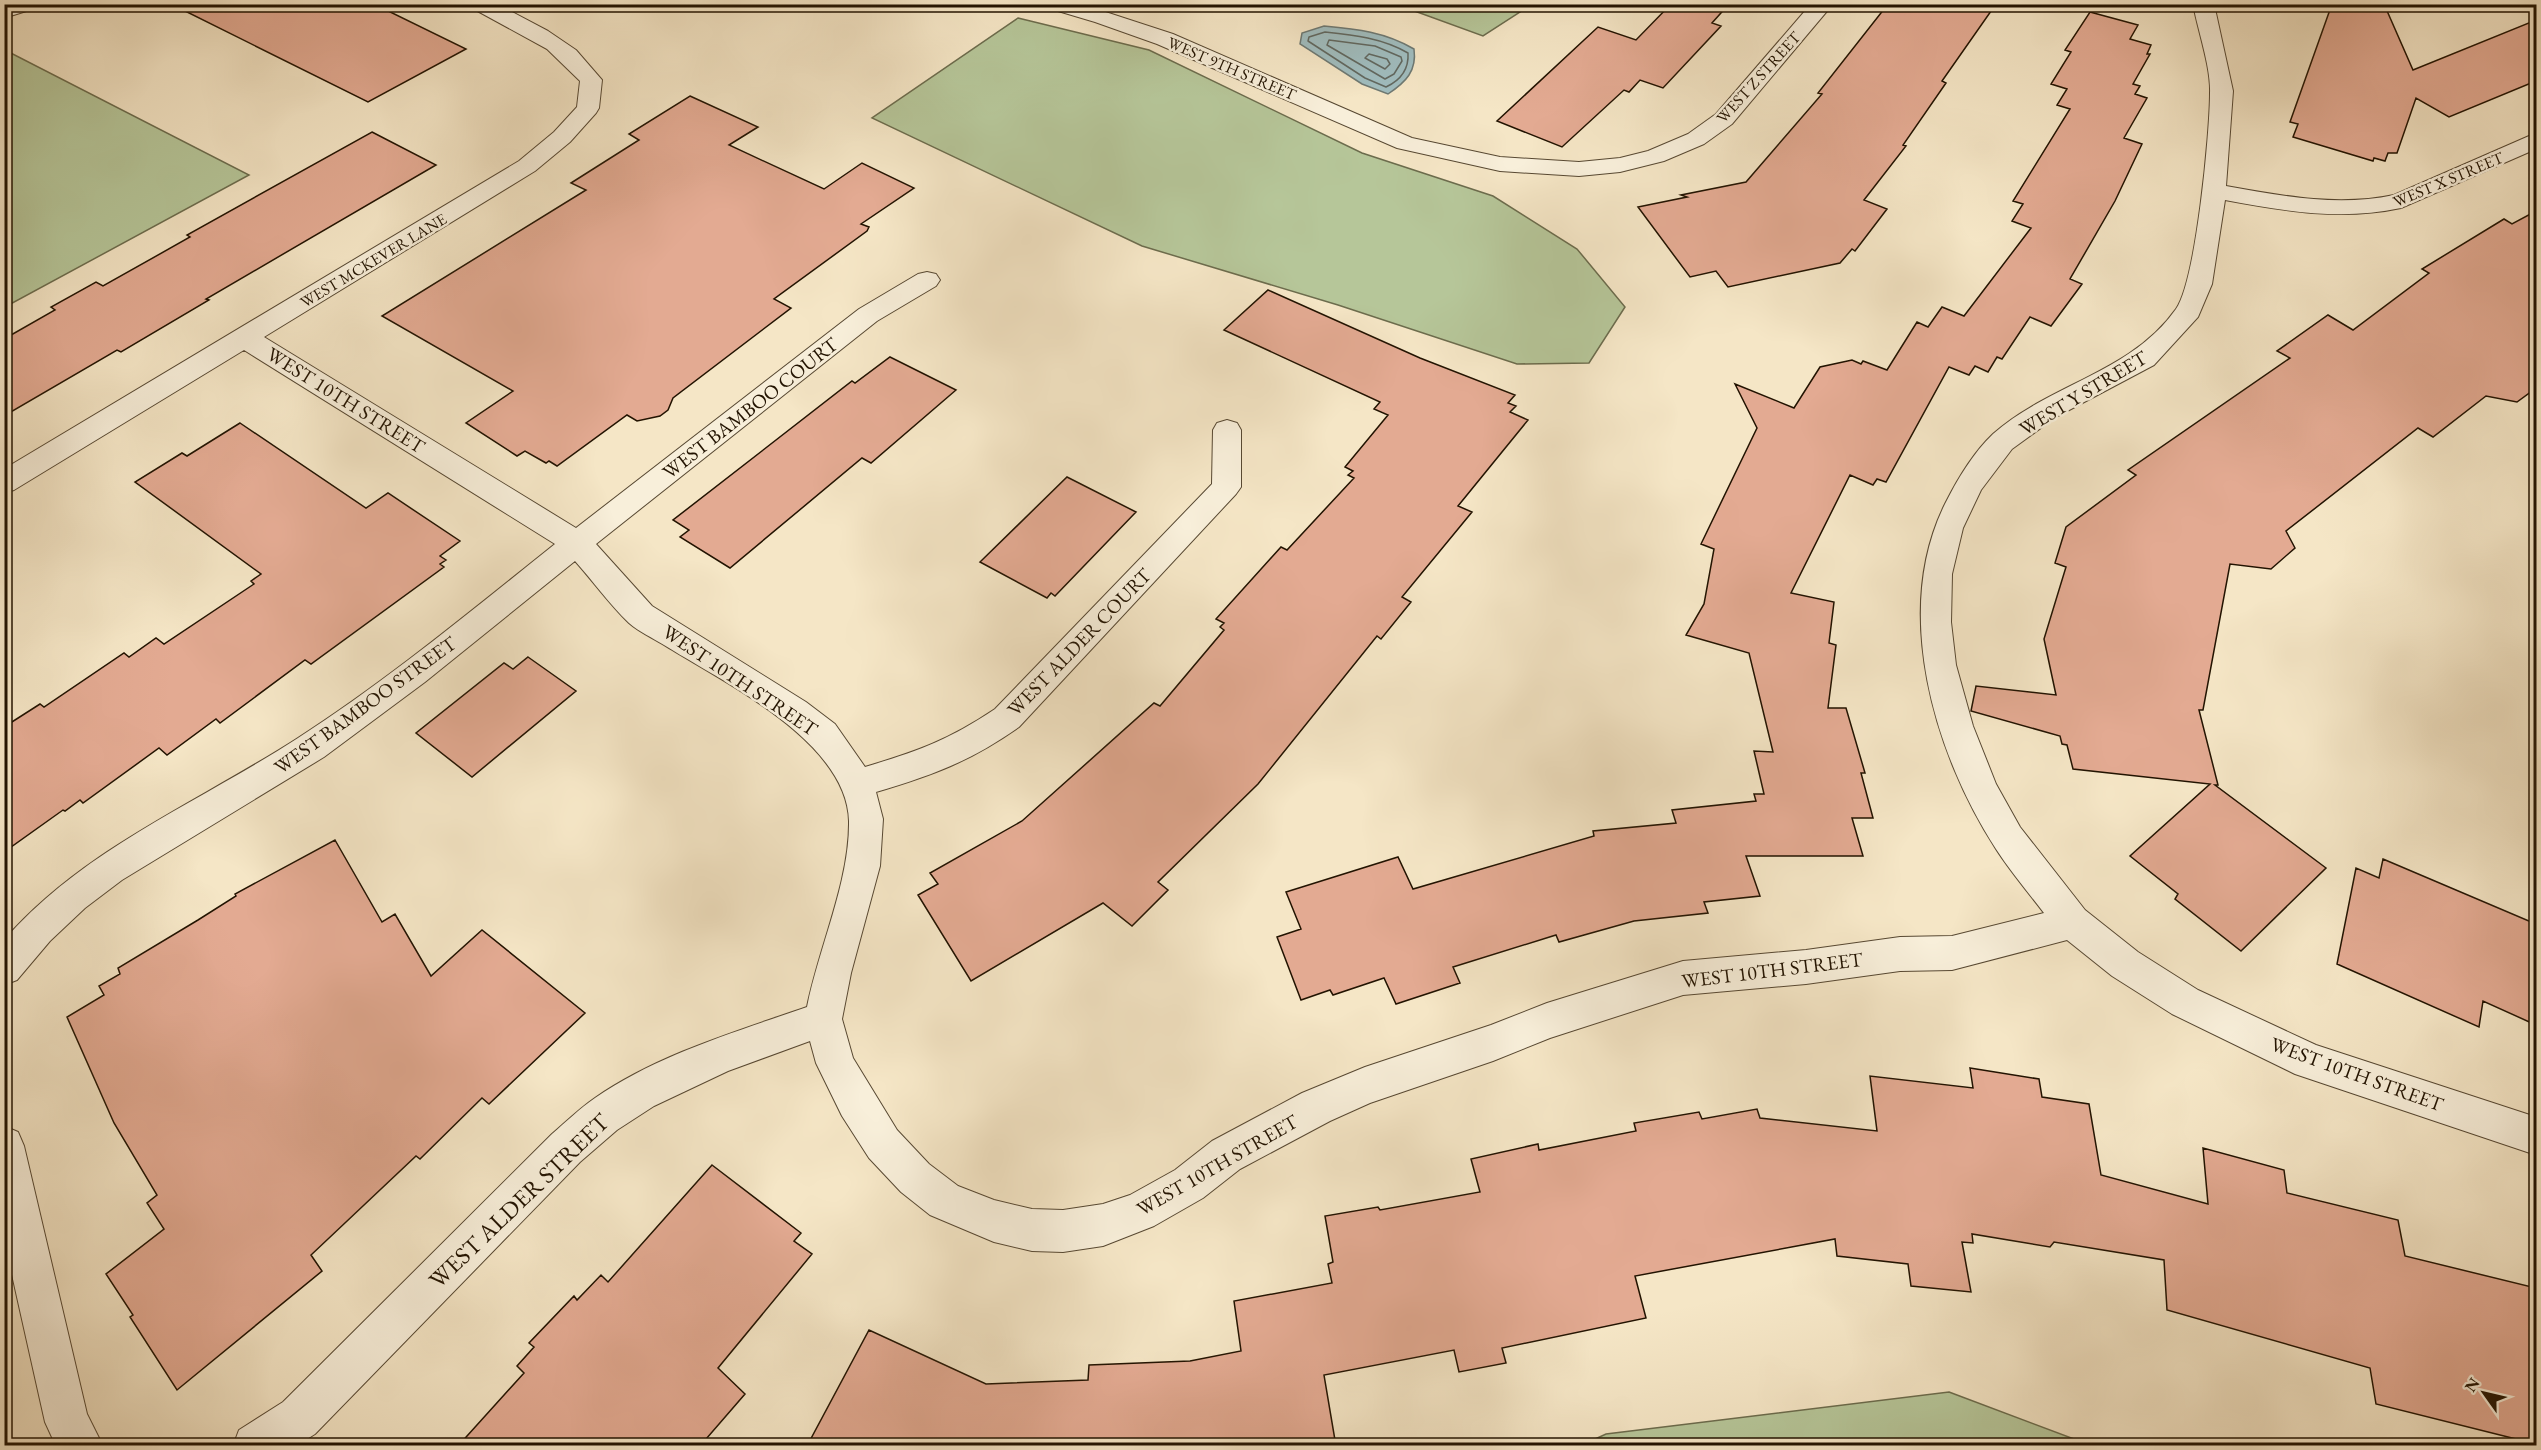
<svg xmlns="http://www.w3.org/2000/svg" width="2541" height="1450" font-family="'EB Garamond',serif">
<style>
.green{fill:#b6c699;stroke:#6c6c4d;stroke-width:1.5}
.water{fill:#a0bdbf;stroke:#6e7973;stroke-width:1.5}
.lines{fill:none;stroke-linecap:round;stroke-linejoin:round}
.shore{stroke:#616860;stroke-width:1.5}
.building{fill:#e3aa92;stroke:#221301;stroke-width:1.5}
.minor-casing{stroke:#574832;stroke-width:2}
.minor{fill:#f8efda;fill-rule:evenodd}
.labels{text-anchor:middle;stroke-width:5;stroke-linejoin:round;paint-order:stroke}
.far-street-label{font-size:16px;fill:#221301;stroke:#f8efda}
.street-label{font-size:20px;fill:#221301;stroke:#f8efda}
.near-street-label{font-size:24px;fill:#221301;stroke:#f8efda}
</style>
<rect width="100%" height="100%" fill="#f5e6c6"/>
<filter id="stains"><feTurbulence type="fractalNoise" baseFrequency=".00333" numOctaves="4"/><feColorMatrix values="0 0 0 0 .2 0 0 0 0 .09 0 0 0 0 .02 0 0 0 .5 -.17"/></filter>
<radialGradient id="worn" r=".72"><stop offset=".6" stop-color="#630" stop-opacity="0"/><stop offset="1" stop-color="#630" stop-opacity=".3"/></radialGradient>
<!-- green -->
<path class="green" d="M 1398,5 L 1531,5 L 1483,36 Z
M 1018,18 L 1149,50 L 1362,153 L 1493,196 L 1577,249 L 1625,307 L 1589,363 L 1517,364 L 1338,305 L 1142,246 L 872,118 Z
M 4,50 L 5,50 L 249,175 L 5,307 Z
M 1949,1392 L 2090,1445 L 1582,1445 L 1606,1434 Z"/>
<!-- water -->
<path class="water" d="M 1324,26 C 1357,29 1385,32 1414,49 C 1417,71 1406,82 1388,94 L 1362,84 L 1300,44 L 1302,33 Z"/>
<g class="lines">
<!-- shore -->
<path class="shore" d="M 1325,32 C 1354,35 1382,38 1408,53 C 1409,69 1401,80 1386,87 L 1365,78 L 1308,41 L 1309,37 Z
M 1329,40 L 1375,46 L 1401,57 L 1402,61 L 1394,74 L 1385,79 L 1327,45 Z
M 1369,54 L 1387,59 L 1390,64 L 1385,69 L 1365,58 Z"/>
</g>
<!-- building -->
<path class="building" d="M 171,4 L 374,4 L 466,49 L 368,102 Z
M 1671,4 L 1729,4 L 1712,23 L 1721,26 L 1663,88 L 1640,80 L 1629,92 L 1624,90 L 1562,147 L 1497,121 L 1598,27 L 1636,40 Z
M 1888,4 L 1996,4 L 1942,81 L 1946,83 L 1903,145 L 1906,146 L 1864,200 L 1887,209 L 1855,251 L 1852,249 L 1840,263 L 1728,287 L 1716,271 L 1690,277 L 1638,207 L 1687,197 L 1681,195 L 1746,182 L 1822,94 L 1818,93 Z
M 2332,4 L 2384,4 L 2413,70 L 2536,20 L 2536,81 L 2449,117 L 2416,98 L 2397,153 L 2388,153 L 2385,161 L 2374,158 L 2373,161 L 2293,137 L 2298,124 L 2290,122 Z
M 2090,12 L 2138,25 L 2130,39 L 2151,45 L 2147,54 L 2150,54 L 2133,84 L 2140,86 L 2135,94 L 2147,98 L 2124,138 L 2142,144 L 2115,201 L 2070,279 L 2082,284 L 2051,326 L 2030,317 L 2002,359 L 1997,357 L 1988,372 L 1975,366 L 1969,375 L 1949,367 L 1886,482 L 1877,479 L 1873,485 L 1850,475 L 1791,593 L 1834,602 L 1829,643 L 1836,645 L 1828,708 L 1846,708 L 1865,773 L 1861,773 L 1873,818 L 1852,818 L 1863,856 L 1746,856 L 1760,896 L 1704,902 L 1708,913 L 1634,921 L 1559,942 L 1556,935 L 1453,967 L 1460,983 L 1396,1004 L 1384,978 L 1333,995 L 1330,990 L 1301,1000 L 1277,937 L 1301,929 L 1286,892 L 1398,857 L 1413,889 L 1594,836 L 1593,831 L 1676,823 L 1672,810 L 1756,801 L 1754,794 L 1764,794 L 1754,751 L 1773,752 L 1749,653 L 1686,635 L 1704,604 L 1714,549 L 1701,544 L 1757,428 L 1735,384 L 1794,408 L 1820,367 L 1852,360 L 1861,364 L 1863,361 L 1887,370 L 1917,322 L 1928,327 L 1942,307 L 1964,316 L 2031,228 L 2012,221 L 2023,204 L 2013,201 L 2070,109 L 2057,105 L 2067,89 L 2051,84 L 2071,52 L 2065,50 Z
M 690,96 L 758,127 L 729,145 L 824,189 L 862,163 L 914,188 L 861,224 L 869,227 L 867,231 L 774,299 L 791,308 L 673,398 L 668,410 L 660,416 L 637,421 L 627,415 L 557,466 L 549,461 L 546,463 L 525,451 L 517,456 L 466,423 L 513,391 L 382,316 L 586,190 L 571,183 L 639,140 L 629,134 Z
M 372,132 L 436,165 L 206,299 L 209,300 L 121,352 L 117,350 L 4,416 L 4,339 L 55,310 L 51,307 L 96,282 L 103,286 L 190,237 L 187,235 Z
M 2536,211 L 2536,388 L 2517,402 L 2486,396 L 2433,437 L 2418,428 L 2286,531 L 2295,548 L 2271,569 L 2230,564 L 2203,710 L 2199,710 L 2218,785 L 2215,785 L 2326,868 L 2241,951 L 2175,899 L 2178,894 L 2130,856 L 2210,784 L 2073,769 L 2067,745 L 2062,744 L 2060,736 L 1971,711 L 1976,686 L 2056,695 L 2044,639 L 2066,567 L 2055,563 L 2066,527 L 2136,475 L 2128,470 L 2290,358 L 2277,351 L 2328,315 L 2353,330 L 2429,273 L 2422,269 L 2504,219 L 2512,224 Z
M 1268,290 L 1420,358 L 1515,395 L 1508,403 L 1516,406 L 1510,412 L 1528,420 L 1458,506 L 1472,512 L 1402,597 L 1411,602 L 1381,639 L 1377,636 L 1258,784 L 1158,882 L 1168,890 L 1132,926 L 1103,903 L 971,981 L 918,895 L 938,884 L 930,873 L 1022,821 L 1154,703 L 1160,706 L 1224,630 L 1220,627 L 1224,623 L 1216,619 L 1281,547 L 1287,550 L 1354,478 L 1348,475 L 1353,471 L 1345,467 L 1388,415 L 1374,409 L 1380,402 L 1224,330 Z
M 890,357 L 956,390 L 871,463 L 862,458 L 730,568 L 680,537 L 689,530 L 673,520 L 852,381 L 855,383 Z
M 240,423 L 366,508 L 388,493 L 460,541 L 440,556 L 446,560 L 440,564 L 444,567 L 311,664 L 305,660 L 220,723 L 216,719 L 167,755 L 159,748 L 83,803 L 80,800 L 65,811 L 63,810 L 4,852 L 4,727 L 40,704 L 44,707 L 124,653 L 129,657 L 156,638 L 164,644 L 254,584 L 251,581 L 261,574 L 135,482 L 182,453 L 187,456 Z
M 1067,477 L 1136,512 L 1055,596 L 1051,593 L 1047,598 L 980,562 Z
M 528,657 L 576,691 L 472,777 L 416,733 L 504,663 L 513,669 Z
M 335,840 L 382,922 L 395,914 L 431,976 L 482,930 L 585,1013 L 489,1104 L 482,1098 L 420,1159 L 416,1156 L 311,1255 L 322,1271 L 177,1390 L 130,1317 L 133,1315 L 106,1274 L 164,1229 L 147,1203 L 157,1195 L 114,1123 L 67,1017 L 104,995 L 99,986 L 120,974 L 118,968 L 198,920 L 236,896 L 235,894 Z
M 2383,859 L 2536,924 L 2536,1025 L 2483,1001 L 2479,1027 L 2337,964 L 2356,868 L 2379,878 Z
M 1970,1068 L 2039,1079 L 2042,1097 L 2089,1104 L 2101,1175 L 2208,1204 L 2203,1148 L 2284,1170 L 2287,1193 L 2398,1220 L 2405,1256 L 2536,1288 L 2536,1444 L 2376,1404 L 2370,1368 L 2167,1310 L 2164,1260 L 2054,1242 L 2050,1247 L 1972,1234 L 1973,1243 L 1962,1242 L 1971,1292 L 1911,1286 L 1908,1264 L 1837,1256 L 1835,1239 L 1635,1276 L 1646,1318 L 1502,1348 L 1506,1363 L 1459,1372 L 1454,1350 L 1324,1375 L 1336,1446 L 807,1446 L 869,1330 L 986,1384 L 1088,1380 L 1089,1365 L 1190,1361 L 1241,1351 L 1234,1301 L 1332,1283 L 1328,1264 L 1333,1262 L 1325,1216 L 1378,1207 L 1380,1210 L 1480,1192 L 1471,1159 L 1538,1144 L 1539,1150 L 1636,1131 L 1634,1123 L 1699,1112 L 1702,1119 L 1757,1109 L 1760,1118 L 1877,1131 L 1870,1076 L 1973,1088 Z
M 712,1165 L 801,1233 L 794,1241 L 812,1254 L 718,1368 L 745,1394 L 700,1446 L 458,1446 L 524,1373 L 517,1366 L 534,1347 L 529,1343 L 574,1296 L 577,1300 L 601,1275 L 608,1282 Z"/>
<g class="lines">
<!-- minor casing -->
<g class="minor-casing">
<path id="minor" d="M 39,4 L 36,8 L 4,18 L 4,5 Z
M 469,4 L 497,4 L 548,31 L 576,50 L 602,80 L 599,108 L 596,113 L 570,142 L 535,171 L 264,337 L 576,528 L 859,309 L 918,274 L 927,272 L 936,274 L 940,280 L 936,286 L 877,321 L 596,544 L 652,606 L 806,702 L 835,724 L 865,767 C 918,751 949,740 995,709 L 1212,484 L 1213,430 L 1217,423 L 1227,420 L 1237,423 L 1241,430 L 1241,487 L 1236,494 L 1019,727 C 969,762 933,775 876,792 L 883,819 L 880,866 L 851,973 L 842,1019 L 853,1058 L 897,1130 L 929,1164 L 958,1186 L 994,1200 L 1032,1209 L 1063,1210 L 1103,1204 L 1130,1195 L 1175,1170 L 1212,1141 L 1302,1093 L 1365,1067 L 1491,1025 L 1547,1003 L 1683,961 L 1806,950 L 1900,937 L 1952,936 L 2044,913 C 2028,892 2010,871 1996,849 C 1934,753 1892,611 1945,504 C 1957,480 1973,453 1993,434 C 2049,384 2131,373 2176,309 C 2196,281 2210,132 2210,93 C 2211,67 2198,31 2193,4 L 2214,4 L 2233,91 L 2226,186 C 2282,196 2338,207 2394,195 L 2536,133 L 2536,149 L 2401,208 C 2341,221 2284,211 2225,200 L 2212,284 L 2198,317 L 2154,365 L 2056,417 L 2012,449 L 1981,490 L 1963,528 L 1952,574 L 1951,622 L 1956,665 L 1973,726 L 1996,784 L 2020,827 L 2085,910 L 2138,952 L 2198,990 L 2316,1045 L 2536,1117 L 2536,1155 L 2295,1074 L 2172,1014 L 2112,976 L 2067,940 L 1952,970 L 1900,971 L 1806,984 L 1683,995 L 1550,1038 L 1493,1061 L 1370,1103 L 1330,1121 L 1240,1169 L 1203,1198 L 1154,1226 L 1103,1246 L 1063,1252 L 1032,1251 L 994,1242 L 930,1215 L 901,1192 L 869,1158 L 842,1116 L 816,1063 L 810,1041 L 728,1071 L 654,1106 L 617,1130 L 580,1162 L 315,1434 L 296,1446 L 233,1446 L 239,1430 L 283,1402 L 552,1134 C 566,1122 579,1109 595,1098 C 657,1055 735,1032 807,1007 C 819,947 850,881 849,821 C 847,741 723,682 664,645 C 653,638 639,632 629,623 C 610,605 593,581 575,561 L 425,682 L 324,757 L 122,880 L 85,908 L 50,941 L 17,980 L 4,985 L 4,940 C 84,848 198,803 298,738 C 388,680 471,611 555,544 L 244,350 L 14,490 L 4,493 L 4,469 L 519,161 L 554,132 L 577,107 L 580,81 L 547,49 L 472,8 Z
M 1045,4 L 1081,4 L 1173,34 L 1412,138 L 1500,157 L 1579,162 L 1620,158 L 1648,151 L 1688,134 L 1716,114 L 1811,4 L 1833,4 L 1732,124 L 1704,144 L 1664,161 L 1620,172 L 1579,176 L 1500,171 L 1397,148 L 1157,44 L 1095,22 L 1048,8 Z
M 4,1126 L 18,1132 L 24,1146 L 87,1414 L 103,1446 L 56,1446 L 45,1422 L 4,1239 Z"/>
</g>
<!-- minor -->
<use href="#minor" class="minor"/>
</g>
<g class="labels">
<!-- far-street labels -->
<g class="far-street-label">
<text transform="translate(1232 68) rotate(23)" y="6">WEST 9TH STREET</text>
<text transform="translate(1758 77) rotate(-48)" y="6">WEST Z STREET</text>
<text transform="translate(2448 179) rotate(-23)" y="6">WEST X STREET</text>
<text transform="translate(373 260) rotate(-31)" y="6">WEST MCKEVER LANE</text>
</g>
<!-- street labels -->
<g class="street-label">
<text transform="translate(2083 393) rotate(-31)" y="7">WEST Y STREET</text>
<text transform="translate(346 400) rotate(32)" y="7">WEST 10TH STREET</text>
<text transform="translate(750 408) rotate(-38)" y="7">WEST BAMBOO COURT</text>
<text transform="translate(1079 642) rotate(-46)" y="7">WEST ALDER COURT</text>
<text transform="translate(740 680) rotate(34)" y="7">WEST 10TH STREET</text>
<text transform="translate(365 705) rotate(-36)" y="7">WEST BAMBOO STREET</text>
<text transform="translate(1772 970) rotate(-7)" y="7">WEST 10TH STREET</text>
<text transform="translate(2357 1074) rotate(20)" y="7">WEST 10TH STREET</text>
<text transform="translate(1217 1165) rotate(-30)" y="7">WEST 10TH STREET</text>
</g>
<!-- near-street labels -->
<g class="near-street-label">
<text transform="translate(519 1201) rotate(-44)" y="8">WEST ALDER STREET</text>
</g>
</g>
<!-- margin -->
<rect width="2541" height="1450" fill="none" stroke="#f5e6c6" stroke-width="24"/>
<rect x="6" y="6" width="2529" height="1438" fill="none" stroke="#221301" stroke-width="3"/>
<rect x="12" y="12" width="2517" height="1426" fill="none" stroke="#221301" stroke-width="1.5"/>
<!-- north arrow -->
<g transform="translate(2484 1393) rotate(304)" stroke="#f8efda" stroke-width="4.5" paint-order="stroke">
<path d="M0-4.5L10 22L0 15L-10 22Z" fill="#221301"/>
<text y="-9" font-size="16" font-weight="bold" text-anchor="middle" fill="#221301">N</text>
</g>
<rect width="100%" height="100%" filter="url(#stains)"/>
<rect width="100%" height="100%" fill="url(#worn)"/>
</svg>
